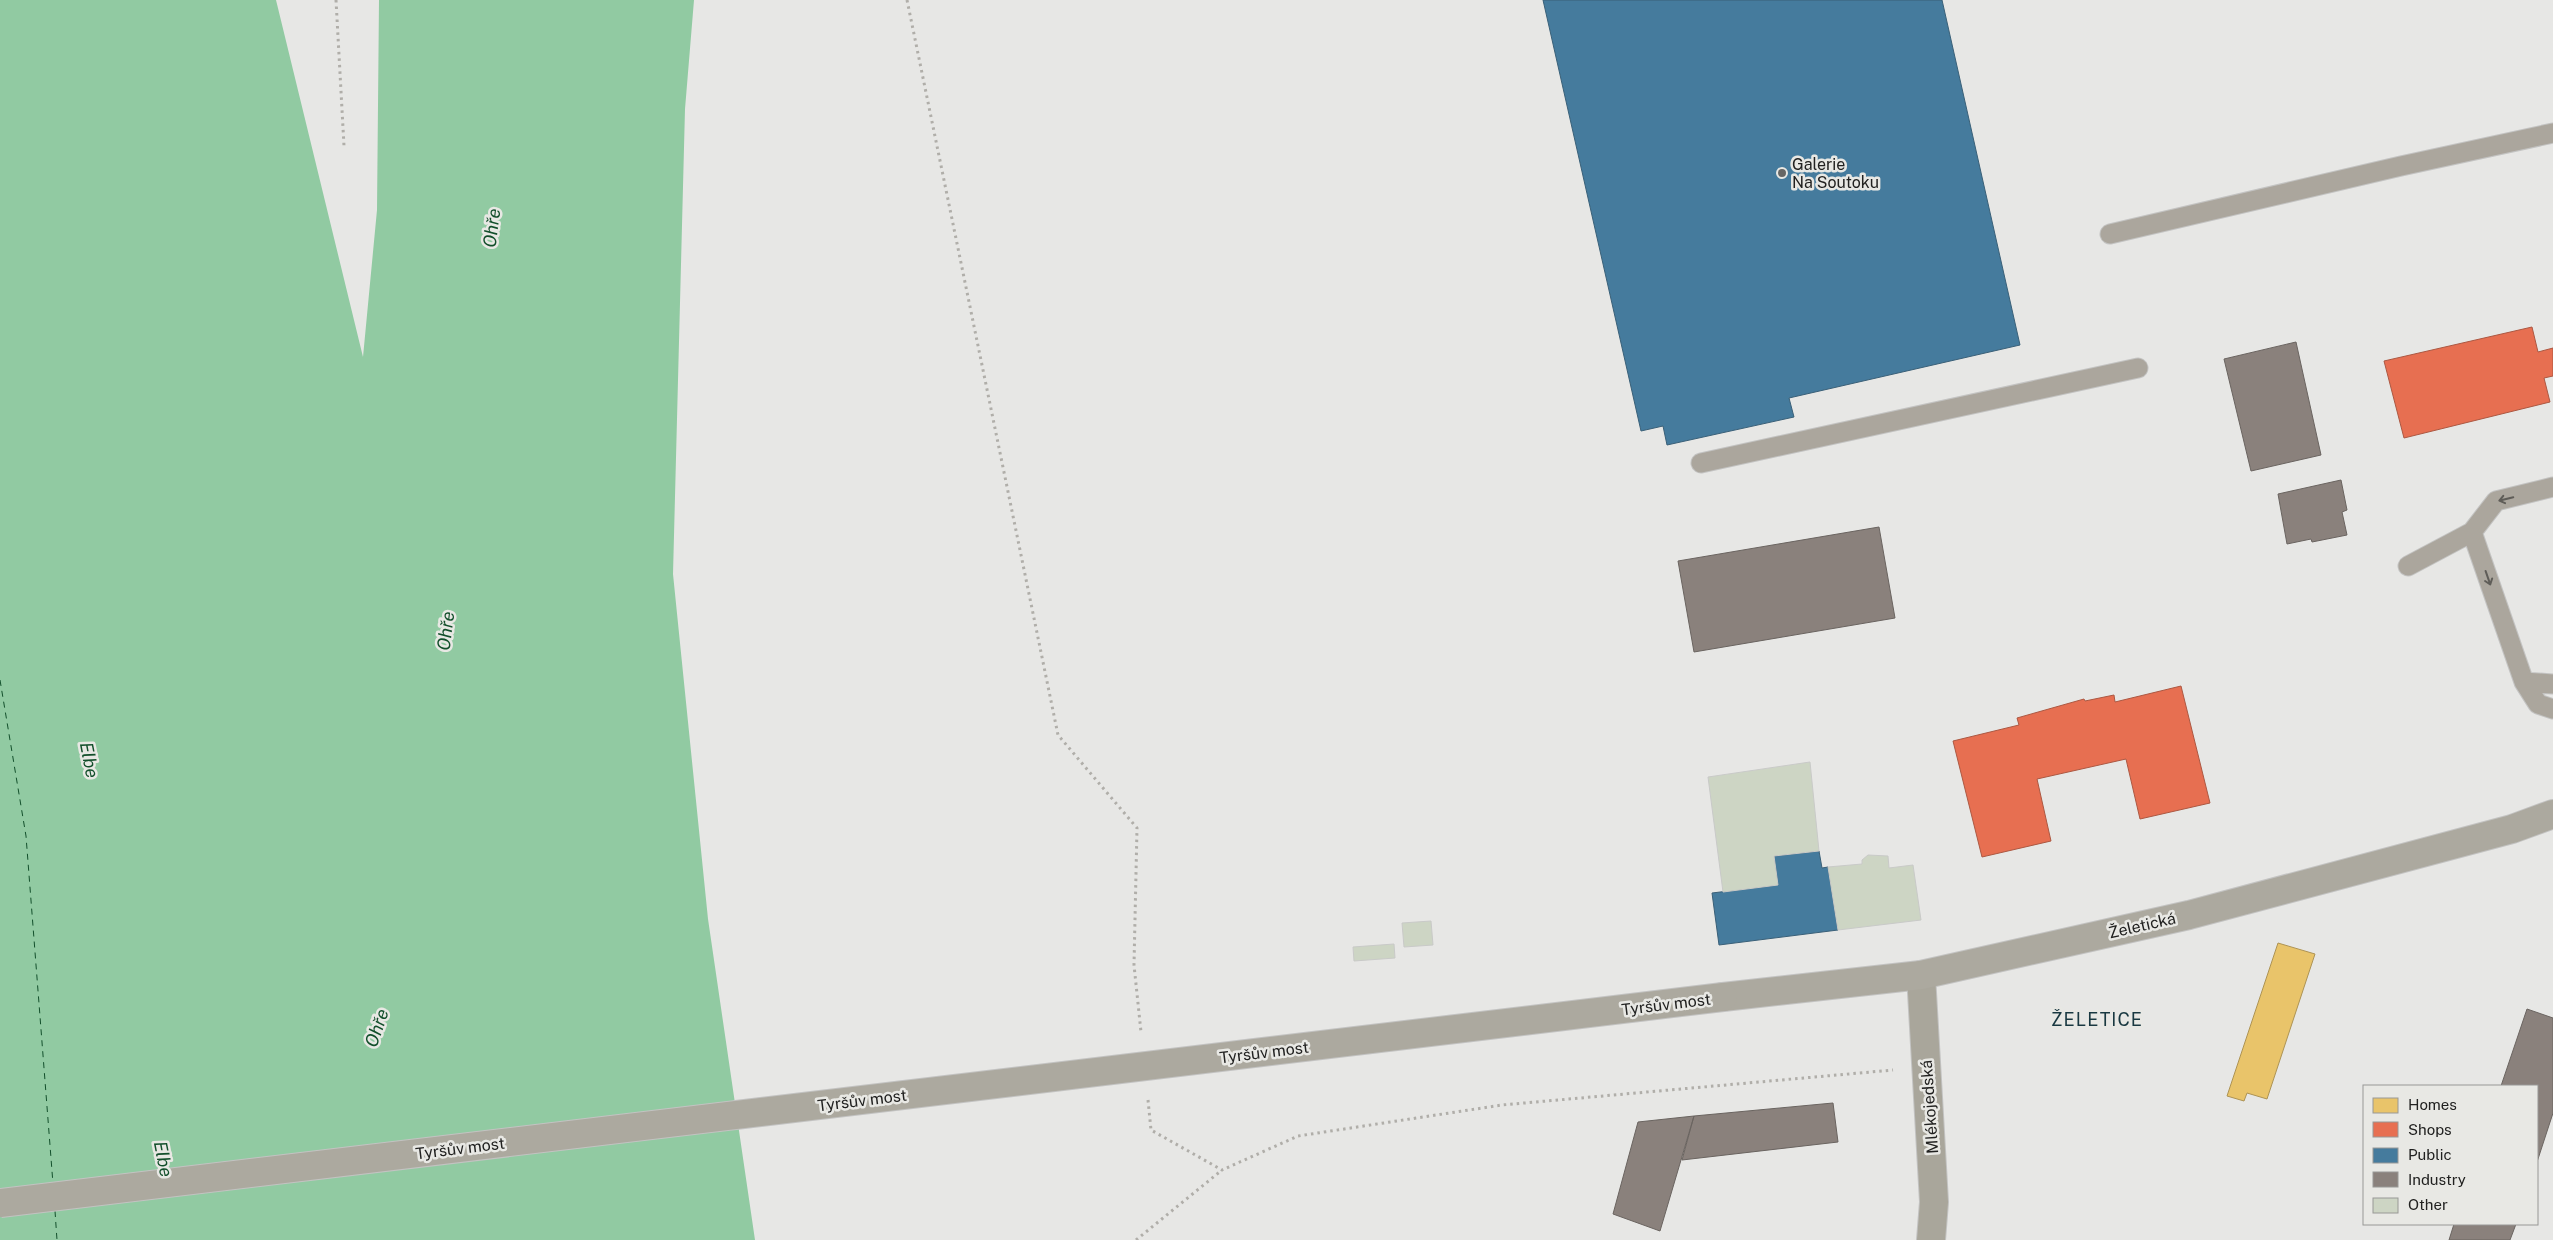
<svg xmlns="http://www.w3.org/2000/svg" width="2553" height="1240" font-family="'Public Sans',sans-serif">
<style>
.water{fill:#91caa2}
.homes{fill:#e9c46a;stroke:#ad9354}
.shops{fill:#e76f51;stroke:#ac5842}
.public{fill:#457b9d;stroke:#3a6078}
.industry{fill:#8a817c;stroke:#6a6460}
.lines{fill:none;stroke-linecap:round;stroke-linejoin:round}
.ferry{stroke:#124f2b;stroke-width:1;stroke-dasharray:6 5;stroke-linecap:butt}
.building{fill:#cdd5c4;stroke:#c9cac8}
.lane-casing{stroke:#c3c3c2;stroke-width:21}
.secondary-casing{stroke:#c3c3c2;stroke-width:30}
.primary-casing{stroke:#c3c3c2;stroke-width:30}
.path{stroke:#b0aea9;stroke-width:3;stroke-dasharray:2.5 4;stroke-linecap:butt}
.lane{stroke:#aba69d;stroke-width:19}
.secondary{stroke:#a9a69b;stroke-width:28}
.primary{stroke:#aca99f;stroke-width:28}
.primary-bridge-casing{stroke:#c3c3c2;stroke-width:30;stroke-linecap:butt}
.primary-bridge{stroke:#aca99f;stroke-width:28}
.oneway{stroke:#5f5d58}
.poi-dot{fill:#666665;stroke:#e8e8e4;stroke-width:2}
.labels{text-anchor:middle;stroke-width:5;stroke-linejoin:round;paint-order:stroke}
.poi-label{font-size:16px;fill:#212120;stroke:#e8e8e4;text-anchor:start}
.street-label{font-size:16px;fill:#212120;stroke:#e8e8e4}
.water-label{font-size:18px;font-style:italic;fill:#124f2b;stroke:#e8e8e4}
.neighbourhood-label{font-size:18px;letter-spacing:1px;fill:#193841;stroke:#e8e8e4}
</style>
<rect width="100%" height="100%" fill="#e7e7e5"/>
<!-- water -->
<path class="water" d="M 0,0 L 276,0 L 363,357 L 377,210 L 379,0 L 694,0 L 685,109 L 673,574 L 708,919 L 755,1240 L 0,1240 Z"/>
<!-- homes -->
<path class="homes" d="M 2278,943 L 2315,954 L 2267,1099 L 2247,1093 L 2244,1101 L 2227,1096 Z"/>
<!-- shops -->
<path class="shops" d="M 2532,327 L 2538,352 L 2553,348 L 2553,376 L 2544,378 L 2550,402 L 2404,438 L 2384,361 Z
M 2181,686 L 2210,803 L 2140,819 L 2126,759 L 2037,779 L 2051,841 L 1982,857 L 1953,741 L 2019,725 L 2017,718 L 2084,699 L 2085,701 L 2114,695 L 2115,702 Z"/>
<!-- public -->
<path class="public" d="M 1543,0 L 1942,0 L 2020,345 L 1789,398 L 1794,417 L 1667,445 L 1663,426 L 1641,431 Z
M 1819,851 L 1822,868 L 1828,867 L 1838,930 L 1719,945 L 1712,893 L 1778,885 L 1774,856 Z"/>
<!-- industry -->
<path class="industry" d="M 2296,342 L 2321,455 L 2251,471 L 2224,359 Z
M 2341,480 L 2347,510 L 2342,512 L 2347,535 L 2312,542 L 2311,539 L 2287,544 L 2278,494 Z
M 1879,527 L 1895,618 L 1694,652 L 1678,561 Z
M 2527,1009 L 2553,1018 L 2553,1113 L 2537,1162 L 2537,1086 L 2501,1086 Z
M 1833,1103 L 1838,1142 L 1682,1160 L 1694,1116 Z
M 1694,1116 L 1660,1231 L 1613,1214 L 1638,1122 Z
M 2454,1224 L 2516,1224 L 2510,1240 L 2449,1240 Z"/>
<g class="lines">
<!-- ferry -->
<path class="ferry" d="M 0,680 L 26,836 L 53,1184
M 55,1211 L 57,1240"/>
</g>
<!-- building -->
<path class="building" d="M 1810,762 L 1819,851 L 1774,856 L 1778,885 L 1723,892 L 1708,777 Z
M 1868,855 L 1888,856 L 1889,868 L 1913,865 L 1921,920 L 1838,930 L 1828,867 L 1862,864 L 1862,860 Z
M 1431,921 L 1433,945 L 1404,947 L 1402,923 Z
M 1394,944 L 1395,958 L 1354,961 L 1353,947 Z"/>
<g class="lines">
<!-- lane casing -->
<g class="lane-casing">
<path id="lane" d="M 2110,234 L 2401,166 L 2553,133
M 1701,463 L 2138,368
M 2472,532 L 2524,682 L 2538,704 L 2553,709
M 2408,566 L 2472,532 L 2496,501 L 2553,487
M 2524,682 L 2553,684"/>
</g>
<!-- secondary casing -->
<g class="secondary-casing">
<path id="secondary" d="M 1921,975 L 1934,1202 L 1931,1240"/>
</g>
<!-- primary casing -->
<g class="primary-casing">
<path id="primary" d="M 1723,997 L 1921,975 L 2189,915 L 2512,829 L 2553,814"/>
</g>
<!-- path -->
<path class="path" d="M 336,0 L 344,146
M 907,0 L 1058,735 L 1137,828 L 1134,965 L 1141,1032
M 1148,1100 L 1151,1130 L 1222,1170 L 1298,1136 L 1502,1105 L 1893,1070
M 1136,1240 L 1222,1170"/>
<!-- lane -->
<use href="#lane" class="lane"/>
<!-- secondary -->
<use href="#secondary" class="secondary"/>
<!-- primary -->
<use href="#primary" class="primary"/>
<!-- primary-bridge casing -->
<g class="primary-bridge-casing">
<path id="primary-bridge" d="M 0,1203 L 1723,997"/>
</g>
<!-- primary-bridge -->
<use href="#primary-bridge" class="primary-bridge"/>
</g>
<!-- one-way arrows -->
<defs><path id="oneway-shaft" d="M-6 0H5M1.5-3L5.5 0L1.5 3" fill="none" stroke-width="1.6" stroke-linecap="round" stroke-linejoin="round" transform="scale(1.25)"/></defs>
<g class="oneway">
<use href="#oneway-shaft" transform="translate(2506 499) rotate(166)"/>
<use href="#oneway-shaft" transform="translate(2488 578) rotate(71)"/>
</g>
<!-- markers -->
<circle class="poi-dot" cx="1782" cy="173" r="5"/>
<g class="labels">
<!-- poi labels -->
<g class="poi-label">
<text x="1792" y="170">Galerie<tspan x="1792" dy="18">Na Soutoku</tspan></text>
</g>
<!-- street labels -->
<g class="street-label">
<text transform="translate(2142 925) rotate(-13)" y="6">Želetická</text>
<text transform="translate(1666 1004) rotate(-7)" y="6">Tyršův most</text>
<text transform="translate(1264 1052) rotate(-7)" y="6">Tyršův most</text>
<text transform="translate(862 1100) rotate(-7)" y="6">Tyršův most</text>
<text transform="translate(1929 1107) rotate(-94)" y="6">Mlékojedská</text>
<text transform="translate(460 1148) rotate(-7)" y="6">Tyršův most</text>
</g>
<!-- water labels -->
<g class="water-label">
<text transform="translate(492 228) rotate(-83)" y="6">Ohře</text>
<text transform="translate(446 631) rotate(-83)" y="6">Ohře</text>
<text transform="translate(89 760) rotate(79)" y="6">Elbe</text>
<text transform="translate(377 1028) rotate(-71)" y="6">Ohře</text>
<text transform="translate(163 1159) rotate(79)" y="6">Elbe</text>
</g>
<!-- neighbourhood labels -->
<g class="neighbourhood-label">
<text x="2097" y="1026">ŽELETICE</text>
</g>
</g>
<!-- legend -->
<rect x="2363" y="1085" width="175" height="140" fill="#e8e8e4" stroke="#989896"/>
<rect x="2373" y="1098" width="25" height="15" fill="#e9c46a" stroke="#989896"/>
<text x="2408" y="1110" font-size="15" fill="#212120">Homes</text>
<rect x="2373" y="1122" width="25" height="15" fill="#e76f51" stroke="#989896"/>
<text x="2408" y="1135" font-size="15" fill="#212120">Shops</text>
<rect x="2373" y="1148" width="25" height="15" fill="#457b9d" stroke="#989896"/>
<text x="2408" y="1160" font-size="15" fill="#212120">Public</text>
<rect x="2373" y="1172" width="25" height="15" fill="#8a817c" stroke="#989896"/>
<text x="2408" y="1185" font-size="15" fill="#212120">Industry</text>
<rect x="2373" y="1198" width="25" height="15" fill="#cdd5c4" stroke="#989896"/>
<text x="2408" y="1210" font-size="15" fill="#212120">Other</text>
</svg>
